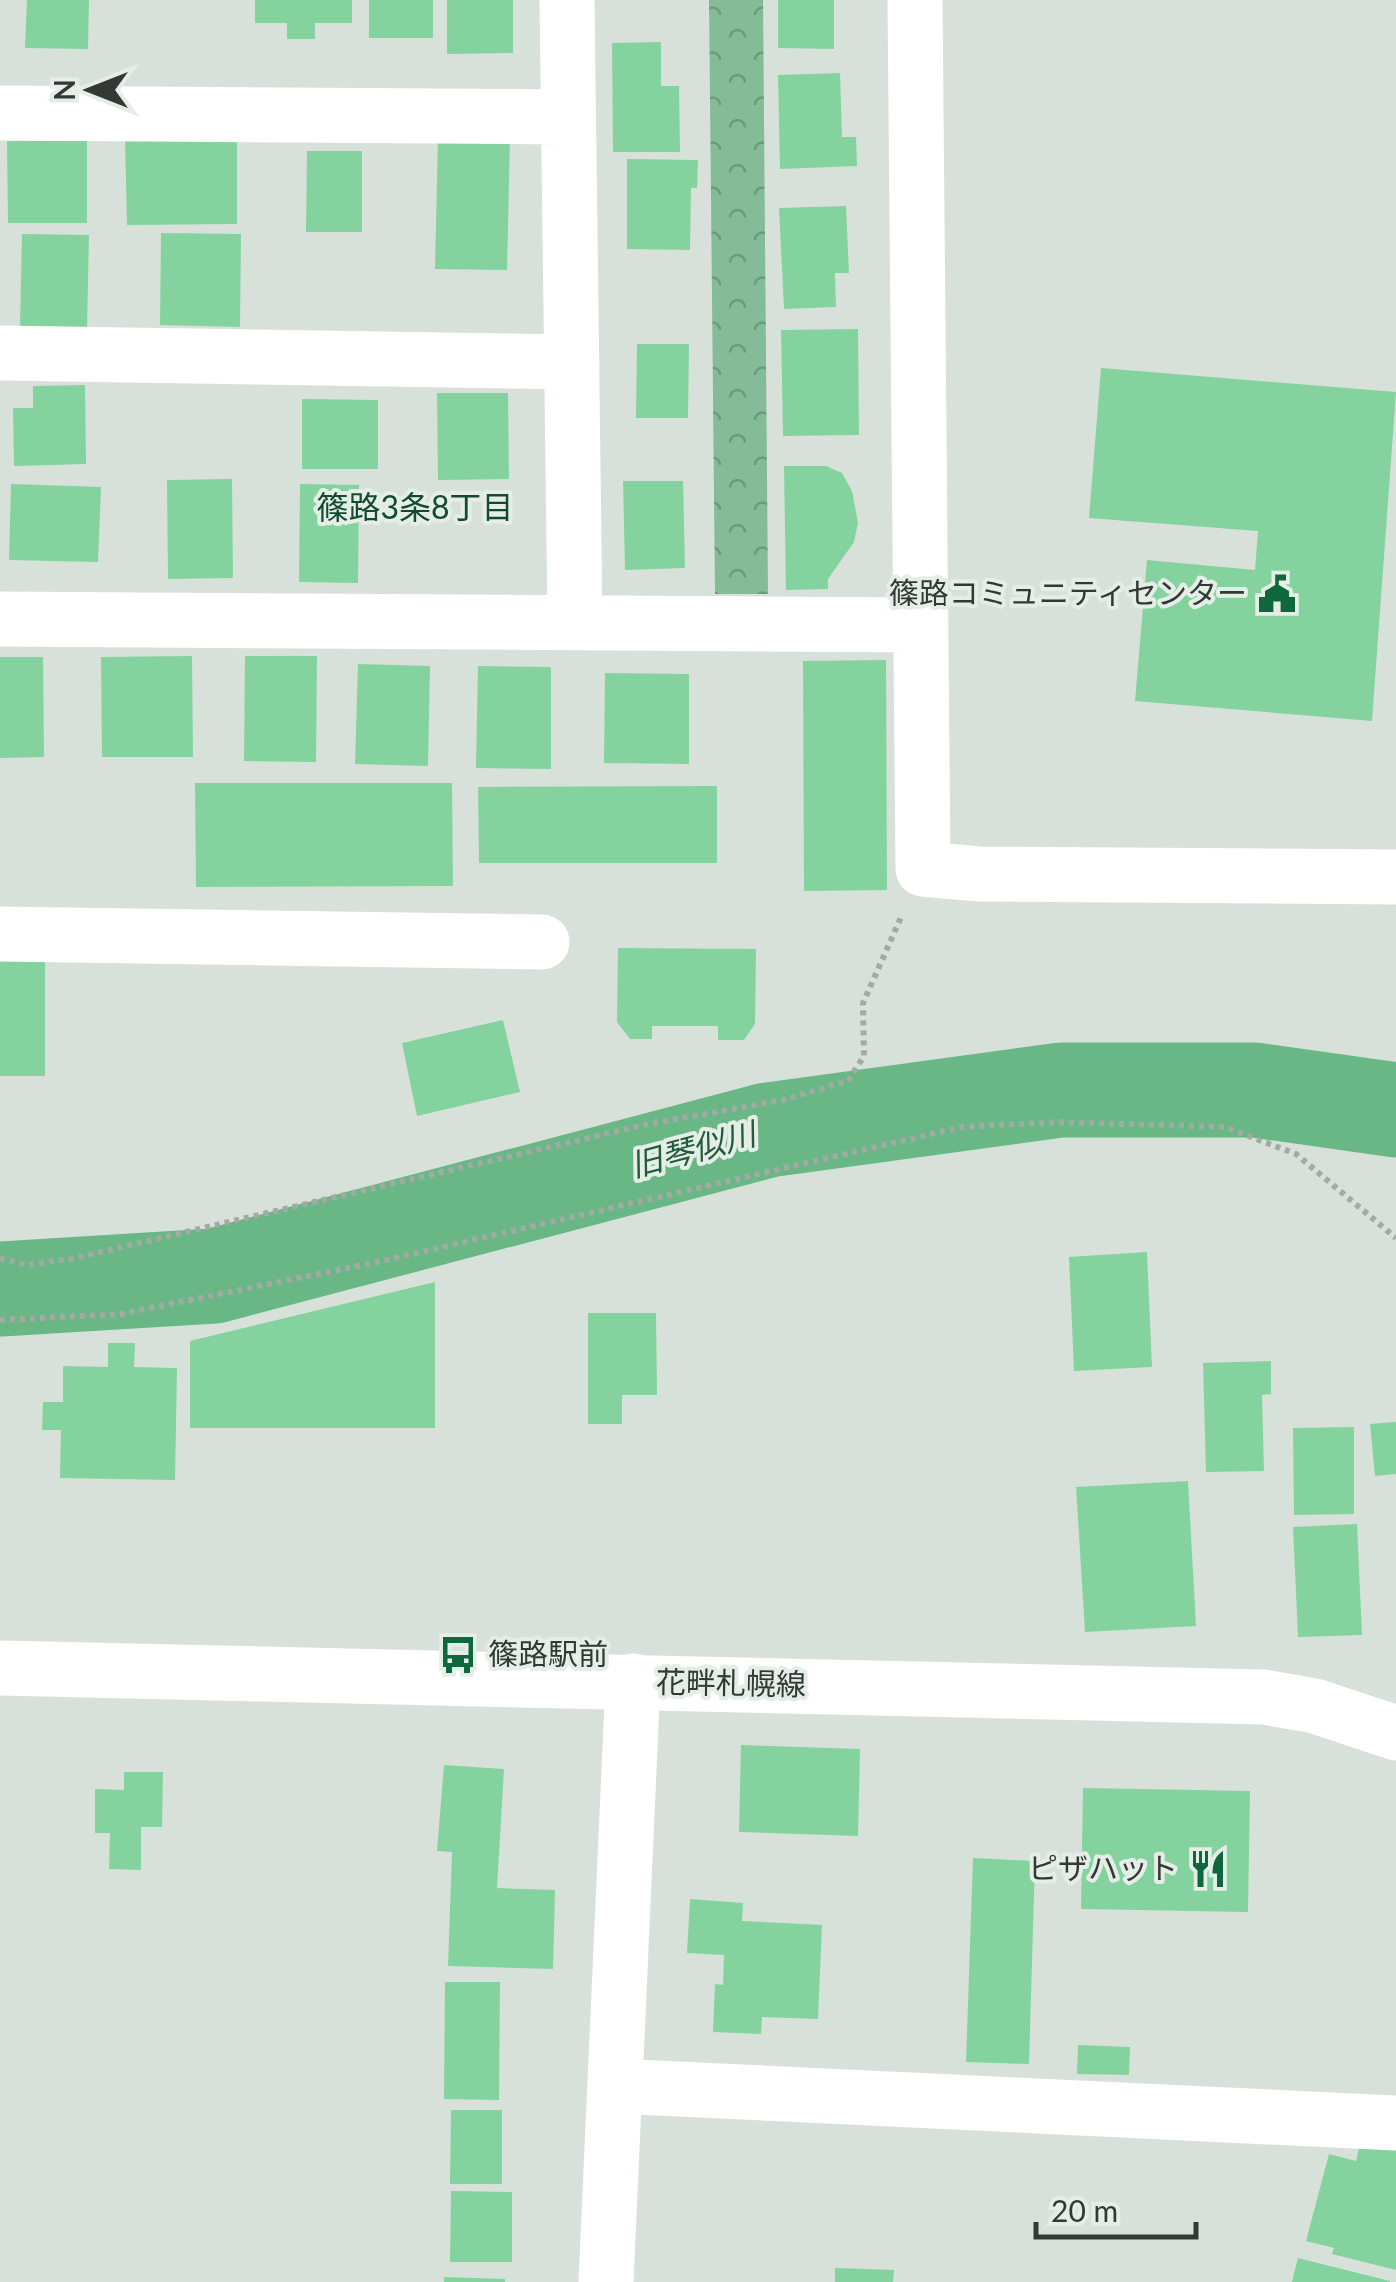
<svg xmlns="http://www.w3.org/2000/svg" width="1396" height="2282" font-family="Lato,'Noto Sans JP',sans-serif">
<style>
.forest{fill:url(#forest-crowns)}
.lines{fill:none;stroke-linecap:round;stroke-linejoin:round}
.river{stroke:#68b785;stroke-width:95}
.building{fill:#84d39f}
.path{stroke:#a2aaa4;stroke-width:6;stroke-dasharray:5 5;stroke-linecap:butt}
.minor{stroke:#fff;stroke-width:55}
.major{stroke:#fff;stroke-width:55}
.labels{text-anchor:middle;stroke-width:8;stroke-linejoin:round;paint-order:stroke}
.poi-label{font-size:30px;fill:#343835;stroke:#e4eee7;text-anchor:end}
.street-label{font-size:30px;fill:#343835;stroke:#e4eee7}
.neighbourhood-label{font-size:32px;fill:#124c2c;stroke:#e4eee7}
.water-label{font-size:32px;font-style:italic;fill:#235c3b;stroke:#e4eee7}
</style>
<defs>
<pattern id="forest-crowns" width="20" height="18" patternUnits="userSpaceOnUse" patternTransform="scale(2.5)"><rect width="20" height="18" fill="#84bc97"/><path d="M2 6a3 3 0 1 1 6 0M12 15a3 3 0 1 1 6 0" fill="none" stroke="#6d9a7c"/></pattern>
</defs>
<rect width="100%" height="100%" fill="#d7e1da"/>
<!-- forest -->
<path class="forest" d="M 709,0 L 763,0 L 768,594 L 715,594 Z"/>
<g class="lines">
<!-- river -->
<path class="river" d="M 0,1289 L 214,1276 L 768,1130 L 1061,1090 L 1255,1090 L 1396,1110"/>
</g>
<!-- building -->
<path class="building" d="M 27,0 L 89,0 L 88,49 L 25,48 Z
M 255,0 L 352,0 L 352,23 L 315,23 L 315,39 L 287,39 L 287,23 L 255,23 Z
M 369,0 L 433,0 L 433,38 L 369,38 Z
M 447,0 L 513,0 L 513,53 L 447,54 Z
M 778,0 L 834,0 L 834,49 L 778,48 Z
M 661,42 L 661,86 L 679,86 L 680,152 L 613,152 L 612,43 Z
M 840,73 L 842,137 L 856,137 L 857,166 L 780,169 L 778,75 Z
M 438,135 L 510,136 L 507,270 L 435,269 Z
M 237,137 L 237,224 L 127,225 L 125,138 Z
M 7,141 L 87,141 L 87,223 L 8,223 Z
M 307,151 L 362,151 L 362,232 L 306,232 Z
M 627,159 L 698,160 L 697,188 L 691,188 L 690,250 L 627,249 Z
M 846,206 L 849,273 L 835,273 L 836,307 L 784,309 L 779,208 Z
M 161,233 L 241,234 L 240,327 L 160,325 Z
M 22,234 L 89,235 L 87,329 L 20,328 Z
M 858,329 L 859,435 L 783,436 L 781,330 Z
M 637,344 L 689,344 L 688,418 L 636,418 Z
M 1101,368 L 1396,392 L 1372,721 L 1135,701 L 1147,560 L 1255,570 L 1258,531 L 1089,518 Z
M 85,385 L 86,464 L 14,466 L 13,408 L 33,408 L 33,386 Z
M 437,393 L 508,393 L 509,479 L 438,480 Z
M 302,399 L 378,400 L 378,469 L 302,469 Z
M 784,466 L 826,466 L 842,473 L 852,491 L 858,523 L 854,542 L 828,579 L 828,589 L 786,590 Z
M 232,479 L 233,578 L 168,579 L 167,480 Z
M 623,481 L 683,481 L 685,568 L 625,570 Z
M 11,484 L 101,487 L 98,562 L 9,560 Z
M 300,484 L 359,485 L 358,583 L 299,582 Z
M 192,656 L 193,757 L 102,757 L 101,657 Z
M 245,656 L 317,656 L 316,762 L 244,761 Z
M 0,657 L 43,657 L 44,757 L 0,758 Z
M 886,660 L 887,890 L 804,891 L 803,661 Z
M 358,664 L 430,666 L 428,766 L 355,764 Z
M 478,666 L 551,667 L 551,769 L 476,768 Z
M 605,673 L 689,674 L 689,764 L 604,763 Z
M 195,783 L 452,783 L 453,886 L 196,887 Z
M 717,786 L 717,863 L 479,863 L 478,787 Z
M 618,948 L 756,949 L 755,1024 L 744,1040 L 718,1040 L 718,1026 L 652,1026 L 652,1039 L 630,1039 L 617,1022 Z
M 0,955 L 45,955 L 45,1076 L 0,1076 Z
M 503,1020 L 520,1092 L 417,1116 L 402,1043 Z
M 1147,1252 L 1152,1367 L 1074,1371 L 1069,1257 Z
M 435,1282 L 435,1428 L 190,1428 L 190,1341 Z
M 588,1313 L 656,1313 L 657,1395 L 622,1395 L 622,1424 L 588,1424 Z
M 108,1343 L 135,1343 L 134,1367 L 177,1368 L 175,1480 L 60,1478 L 61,1430 L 42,1430 L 43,1402 L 63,1402 L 63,1366 L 108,1367 Z
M 1271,1361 L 1271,1394 L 1262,1395 L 1264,1471 L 1206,1472 L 1203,1363 Z
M 1396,1422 L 1396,1474 L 1375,1476 L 1370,1424 Z
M 1354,1427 L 1354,1514 L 1294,1515 L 1293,1428 Z
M 1188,1481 L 1196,1626 L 1085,1632 L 1076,1487 Z
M 1357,1524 L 1362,1635 L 1298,1637 L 1293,1527 Z
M 741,1745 L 860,1749 L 858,1836 L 739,1832 Z
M 444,1765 L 504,1769 L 497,1888 L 555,1890 L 553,1969 L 448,1966 L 452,1852 L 437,1851 Z
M 124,1772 L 163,1772 L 162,1827 L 141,1827 L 141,1870 L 109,1869 L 110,1833 L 95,1833 L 95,1789 L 124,1790 Z
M 1083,1788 L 1250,1791 L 1248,1912 L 1081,1909 Z
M 973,1858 L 1035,1861 L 1029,2064 L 966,2062 Z
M 690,1899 L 743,1903 L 742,1921 L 822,1925 L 818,2019 L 762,2017 L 761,2034 L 713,2032 L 715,1984 L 723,1985 L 724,1955 L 687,1953 Z
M 445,1982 L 500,1982 L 499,2100 L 444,2099 Z
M 1078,2045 L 1130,2047 L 1129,2075 L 1077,2074 Z
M 451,2110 L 502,2110 L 502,2184 L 450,2184 Z
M 1361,2139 L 1396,2148 L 1396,2270 L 1332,2254 L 1334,2248 L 1306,2241 L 1329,2154 L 1356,2161 Z
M 451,2191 L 512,2192 L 512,2262 L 450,2262 Z
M 1298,2258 L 1390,2281 L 1390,2282 L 1292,2282 Z
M 835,2268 L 894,2270 L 893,2282 L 835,2282 Z
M 444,2277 L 505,2279 L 505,2282 L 444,2282 Z"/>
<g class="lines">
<!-- path -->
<path class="path" d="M 0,1258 L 26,1265 L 75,1258 L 648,1124 L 783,1100 L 848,1081 L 864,1056 L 863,1003 L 902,915
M 0,1320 L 121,1314 L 382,1261 L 962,1127 L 1058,1122 L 1225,1127 L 1296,1154 L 1396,1238"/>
<!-- minor -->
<path class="minor" d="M 567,0 L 575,622
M 915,0 L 923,869 L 979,874 L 1396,877
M 0,113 L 567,117
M 0,353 L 572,362
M 0,619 L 921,625
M 0,934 L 542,942
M 615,2086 L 1396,2123
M 606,2282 L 633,1681"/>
<!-- major -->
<path class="major" d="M 0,1668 L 1264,1697 L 1315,1706 L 1396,1733"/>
</g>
<!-- icons -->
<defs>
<g id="civic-bare" transform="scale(3)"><path d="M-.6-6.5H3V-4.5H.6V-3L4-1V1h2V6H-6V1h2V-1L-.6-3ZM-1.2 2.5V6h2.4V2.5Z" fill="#0e683b" stroke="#e4eee7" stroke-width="2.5" paint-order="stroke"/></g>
<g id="bus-bare" transform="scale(3)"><path d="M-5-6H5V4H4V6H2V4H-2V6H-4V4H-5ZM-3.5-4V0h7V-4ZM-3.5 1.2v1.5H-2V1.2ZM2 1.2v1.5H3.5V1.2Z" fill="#0e683b" stroke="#e4eee7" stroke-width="2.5" paint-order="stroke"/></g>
<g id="restaurant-bare" transform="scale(3)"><path d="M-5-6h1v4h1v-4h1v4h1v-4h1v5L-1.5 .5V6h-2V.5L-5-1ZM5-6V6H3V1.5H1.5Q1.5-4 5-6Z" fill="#0e683b" stroke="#e4eee7" stroke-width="2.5" paint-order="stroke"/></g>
</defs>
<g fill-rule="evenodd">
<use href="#civic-bare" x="1277" y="594"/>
<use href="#bus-bare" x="458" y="1655"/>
<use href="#restaurant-bare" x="1208" y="1869"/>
</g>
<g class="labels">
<!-- poi labels -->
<g class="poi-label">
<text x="1247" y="604">篠路コミュニティセンター</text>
<text x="488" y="1665" text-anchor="start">篠路駅前</text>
<text x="1178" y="1879">ピザハット</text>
</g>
<!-- street labels -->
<g class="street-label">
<text transform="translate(731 1684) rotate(1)" y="10">花畔札幌線</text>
</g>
<!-- neighbourhood labels -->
<g class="neighbourhood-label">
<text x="415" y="519">篠路3条8丁目</text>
</g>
<!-- water labels -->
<g class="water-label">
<text transform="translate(693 1150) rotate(-15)" y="11">旧琴似川</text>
</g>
</g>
<!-- north arrow -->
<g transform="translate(90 90) rotate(270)" stroke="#e4eee7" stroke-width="8" paint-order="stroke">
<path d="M0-8L18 38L0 25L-18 38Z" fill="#343835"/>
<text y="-15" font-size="28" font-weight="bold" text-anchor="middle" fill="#343835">N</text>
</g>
<!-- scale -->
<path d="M1036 2222v15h160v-15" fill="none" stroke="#343835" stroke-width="5"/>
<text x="1051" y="2222" font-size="30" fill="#343835" stroke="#e4eee7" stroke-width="8" paint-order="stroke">20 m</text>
</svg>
